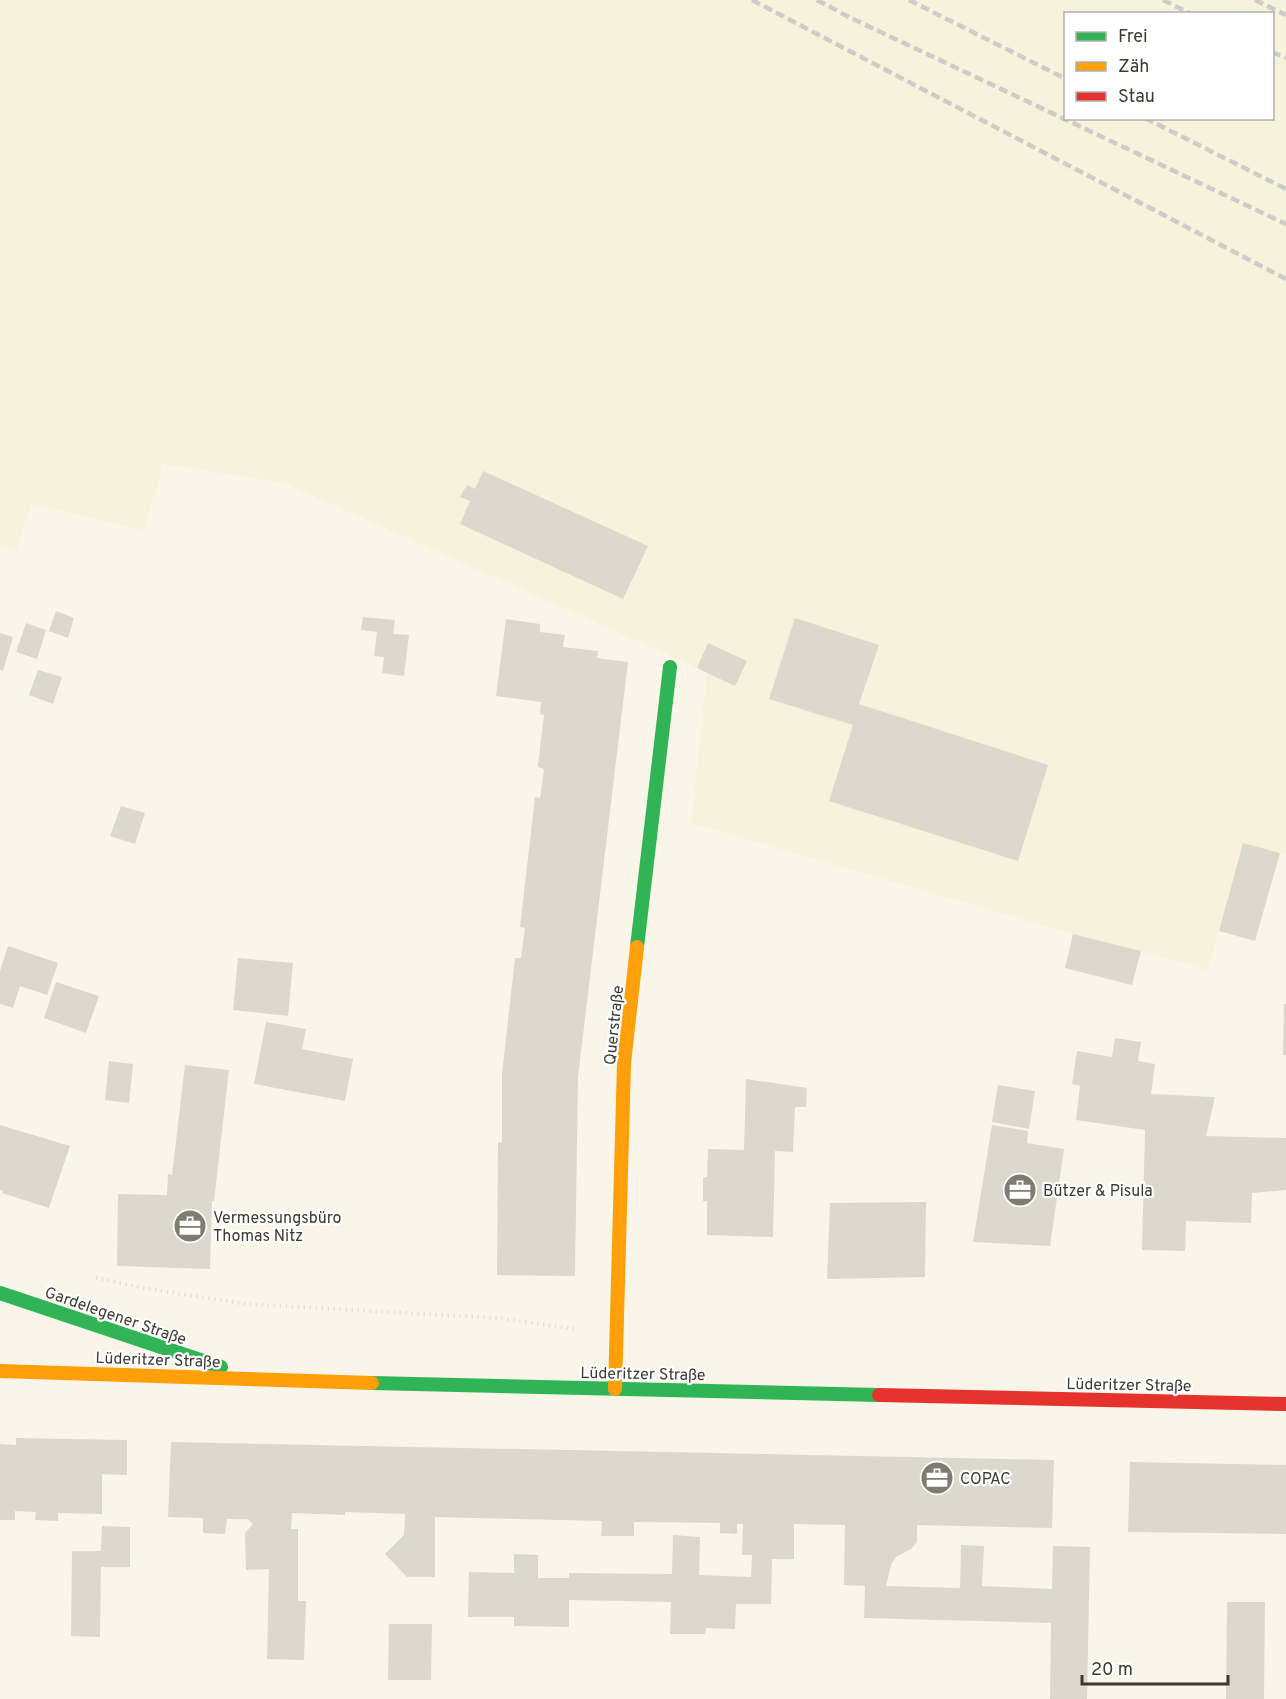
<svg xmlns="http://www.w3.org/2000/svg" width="1286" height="1699" font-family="Overpass,sans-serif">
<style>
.built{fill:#f6f2db;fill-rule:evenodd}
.building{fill:#dbd8ce}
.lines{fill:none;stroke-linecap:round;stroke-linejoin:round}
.path{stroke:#e1e1dd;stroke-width:4;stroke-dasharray:1.5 4.5;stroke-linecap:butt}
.fast{stroke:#30b455;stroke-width:14}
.slow{stroke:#ff9f0a;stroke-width:14}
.jam{stroke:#e5322d;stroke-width:14}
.rail{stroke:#ccccc8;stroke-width:4.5;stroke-dasharray:9 4.5;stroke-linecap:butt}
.labels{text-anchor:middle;stroke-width:4.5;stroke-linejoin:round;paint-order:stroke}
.street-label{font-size:16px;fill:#3c3a31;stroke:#fff}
.poi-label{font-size:16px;fill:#3c3a31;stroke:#fff;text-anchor:start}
</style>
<rect width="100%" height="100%" fill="#f9f6e9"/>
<!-- built -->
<path class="built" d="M 0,0 L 1286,0 L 1286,854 L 1243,843 L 1208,970 L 1141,951 L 1073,934 L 691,823 L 707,672 L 284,483 L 164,464 L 143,530 L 31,504 L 16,551 L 0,545 ZM 1066,14 L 1272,14 L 1272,118 L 1066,118 Z"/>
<!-- building -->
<path class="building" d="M 483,471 L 648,546 L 623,599 L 460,524 L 470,501 L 460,497 L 467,485 L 475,489 Z
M 56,611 L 74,618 L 68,638 L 49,631 Z
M 363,617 L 395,620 L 393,634 L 409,635 L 404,676 L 382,673 L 384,657 L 374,656 L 377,632 L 361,630 Z
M 795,618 L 879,645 L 859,704 L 1048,765 L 1018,861 L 829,801 L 853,725 L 769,699 Z
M 506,619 L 540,624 L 540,632 L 565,635 L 563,647 L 598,651 L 597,658 L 628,662 L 578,1077 L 575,1276 L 497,1275 L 498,1143 L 502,1142 L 502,1074 L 515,958 L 521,958 L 525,928 L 520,927 L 535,797 L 540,798 L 544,769 L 538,767 L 538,764 L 544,715 L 540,714 L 541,702 L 496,696 Z
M 26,623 L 46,630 L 37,659 L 16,652 Z
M 0,633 L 13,637 L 3,671 L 0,670 Z
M 708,643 L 747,661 L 735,686 L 697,668 Z
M 38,670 L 62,677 L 53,704 L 29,695 Z
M 121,806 L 145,813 L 135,844 L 110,836 Z
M 1243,843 L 1280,853 L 1255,941 L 1219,931 Z
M 1073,934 L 1141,951 L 1132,985 L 1065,968 Z
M 8,946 L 58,963 L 47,995 L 20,986 L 13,1008 L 0,1004 L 0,971 Z
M 238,958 L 293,963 L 288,1016 L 233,1010 Z
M 56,982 L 99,996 L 86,1033 L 44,1018 Z
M 1284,1004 L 1286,1004 L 1286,1055 L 1283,1055 Z
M 266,1022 L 306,1029 L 302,1049 L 353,1059 L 345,1101 L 254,1084 Z
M 1115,1038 L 1141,1042 L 1138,1061 L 1155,1064 L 1151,1094 L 1215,1097 L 1206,1136 L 1286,1138 L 1286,1190 L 1252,1193 L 1251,1223 L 1186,1221 L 1185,1251 L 1142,1250 L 1145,1130 L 1076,1120 L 1080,1086 L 1072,1084 L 1077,1051 L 1112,1057 Z
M 109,1061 L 133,1064 L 129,1103 L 105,1100 Z
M 185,1065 L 229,1070 L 214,1201 L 212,1201 L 210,1269 L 117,1266 L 118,1194 L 167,1195 L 168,1174 L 172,1175 Z
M 746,1079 L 807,1088 L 806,1107 L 795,1107 L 793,1152 L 775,1151 L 773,1237 L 707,1235 L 707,1201 L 703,1201 L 703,1177 L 707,1177 L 708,1149 L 744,1150 Z
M 998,1085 L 1035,1091 L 1029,1129 L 992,1122 Z
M 0,1125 L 70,1146 L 49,1208 L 2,1193 L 3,1191 L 0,1190 Z
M 992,1125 L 1028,1131 L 1027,1143 L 1064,1149 L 1050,1246 L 973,1242 Z
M 926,1202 L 925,1277 L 827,1279 L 830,1203 Z
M 16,1438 L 127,1440 L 127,1475 L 102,1474 L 102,1514 L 58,1513 L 58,1521 L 35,1520 L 36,1512 L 15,1511 L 15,1520 L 0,1520 L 0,1444 L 16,1445 Z
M 171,1442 L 1054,1460 L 1052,1528 L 917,1525 L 917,1542 L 911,1549 L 896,1557 L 891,1565 L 886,1586 L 960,1588 L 961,1545 L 984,1546 L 982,1586 L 1052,1589 L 1053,1546 L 1090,1547 L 1087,1699 L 1050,1699 L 1051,1623 L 864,1618 L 865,1586 L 844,1585 L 845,1525 L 794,1524 L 794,1559 L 772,1559 L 771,1604 L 736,1604 L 735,1629 L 706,1628 L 705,1634 L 670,1634 L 671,1602 L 569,1600 L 569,1627 L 514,1626 L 514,1617 L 468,1617 L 469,1572 L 514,1573 L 514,1554 L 538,1555 L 538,1578 L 569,1578 L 569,1573 L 672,1574 L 673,1535 L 700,1537 L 699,1575 L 751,1577 L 752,1555 L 742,1555 L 743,1524 L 737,1524 L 737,1534 L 720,1533 L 720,1523 L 634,1522 L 634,1536 L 601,1536 L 602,1521 L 435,1517 L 435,1577 L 407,1577 L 385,1554 L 404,1535 L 405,1514 L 345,1512 L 345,1515 L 292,1513 L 291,1529 L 298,1529 L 298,1601 L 306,1601 L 304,1660 L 267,1659 L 269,1569 L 246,1570 L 245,1533 L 253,1524 L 247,1519 L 227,1519 L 225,1534 L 203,1533 L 203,1518 L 168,1517 Z
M 1130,1462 L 1286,1465 L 1286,1534 L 1128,1532 Z
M 102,1526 L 130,1527 L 130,1567 L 101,1567 L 100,1637 L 71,1636 L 72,1551 L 101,1551 Z
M 1227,1602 L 1265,1602 L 1264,1699 L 1226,1699 Z
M 389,1624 L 432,1624 L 431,1680 L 388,1680 Z"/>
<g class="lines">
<!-- path -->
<path class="path" d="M 96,1278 L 144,1288 L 246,1304 L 497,1318 L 574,1329"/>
<!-- fast -->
<path class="fast" d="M 637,947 L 670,667
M 0,1293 L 221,1367
M 372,1383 L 879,1395"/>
<!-- slow -->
<path class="slow" d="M 0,1371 L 372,1383
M 615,1389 L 624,1063 L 637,947"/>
<!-- jam -->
<path class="jam" d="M 879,1395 L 1286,1404"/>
<!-- rail -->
<path class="rail" d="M 752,0 L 1286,279
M 817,0 L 849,17 L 1286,224
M 909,0 L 1066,79
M 1163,0 L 1191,14
M 1255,0 L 1286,15
M 1272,52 L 1286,58
M 1145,118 L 1286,189"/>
</g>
<!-- icons -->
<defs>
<g id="office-disc" transform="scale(1.725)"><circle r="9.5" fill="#7e7c71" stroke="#fff"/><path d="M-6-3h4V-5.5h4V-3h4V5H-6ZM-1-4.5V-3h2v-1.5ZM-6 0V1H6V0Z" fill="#fff"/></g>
</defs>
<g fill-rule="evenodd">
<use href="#office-disc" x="1020" y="1190"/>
<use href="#office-disc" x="190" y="1226"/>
<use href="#office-disc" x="937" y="1478"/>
</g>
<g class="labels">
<!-- street labels -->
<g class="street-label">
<text transform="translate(613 1025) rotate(-84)" y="6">Querstraße</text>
<text transform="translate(116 1315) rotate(19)" y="6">Gardelegener Straße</text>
<text transform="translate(158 1359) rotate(2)" y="6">Lüderitzer Straße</text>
<text transform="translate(643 1373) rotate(1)" y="6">Lüderitzer Straße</text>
<text transform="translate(1129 1384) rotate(1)" y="6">Lüderitzer Straße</text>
</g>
<!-- poi labels -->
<g class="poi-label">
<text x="1043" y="1196">Bützer &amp; Pisula</text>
<text x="213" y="1223">Vermessungsbüro<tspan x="213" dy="18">Thomas Nitz</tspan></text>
<text x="960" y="1484">COPAC</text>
</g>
</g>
<!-- legend -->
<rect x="1064" y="12" width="210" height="108" fill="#ffffff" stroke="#b1b0ad" stroke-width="1.5"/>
<rect x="1076" y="32" width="30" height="9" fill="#30b455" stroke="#b1b0ad" stroke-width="1.5"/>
<text x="1118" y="42" font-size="18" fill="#3c3a31">Frei</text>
<rect x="1076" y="62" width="30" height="9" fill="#ff9f0a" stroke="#b1b0ad" stroke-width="1.5"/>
<text x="1118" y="72" font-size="18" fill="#3c3a31">Zäh</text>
<rect x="1076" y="92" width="30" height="9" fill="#e5322d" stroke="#b1b0ad" stroke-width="1.5"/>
<text x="1118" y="102" font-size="18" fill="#3c3a31">Stau</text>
<!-- scale -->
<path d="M1082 1675v9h146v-9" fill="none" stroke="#3c3a31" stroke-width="3"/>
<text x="1091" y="1675" font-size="18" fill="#3c3a31" stroke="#ffffff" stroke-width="4.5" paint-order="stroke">20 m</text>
</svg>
